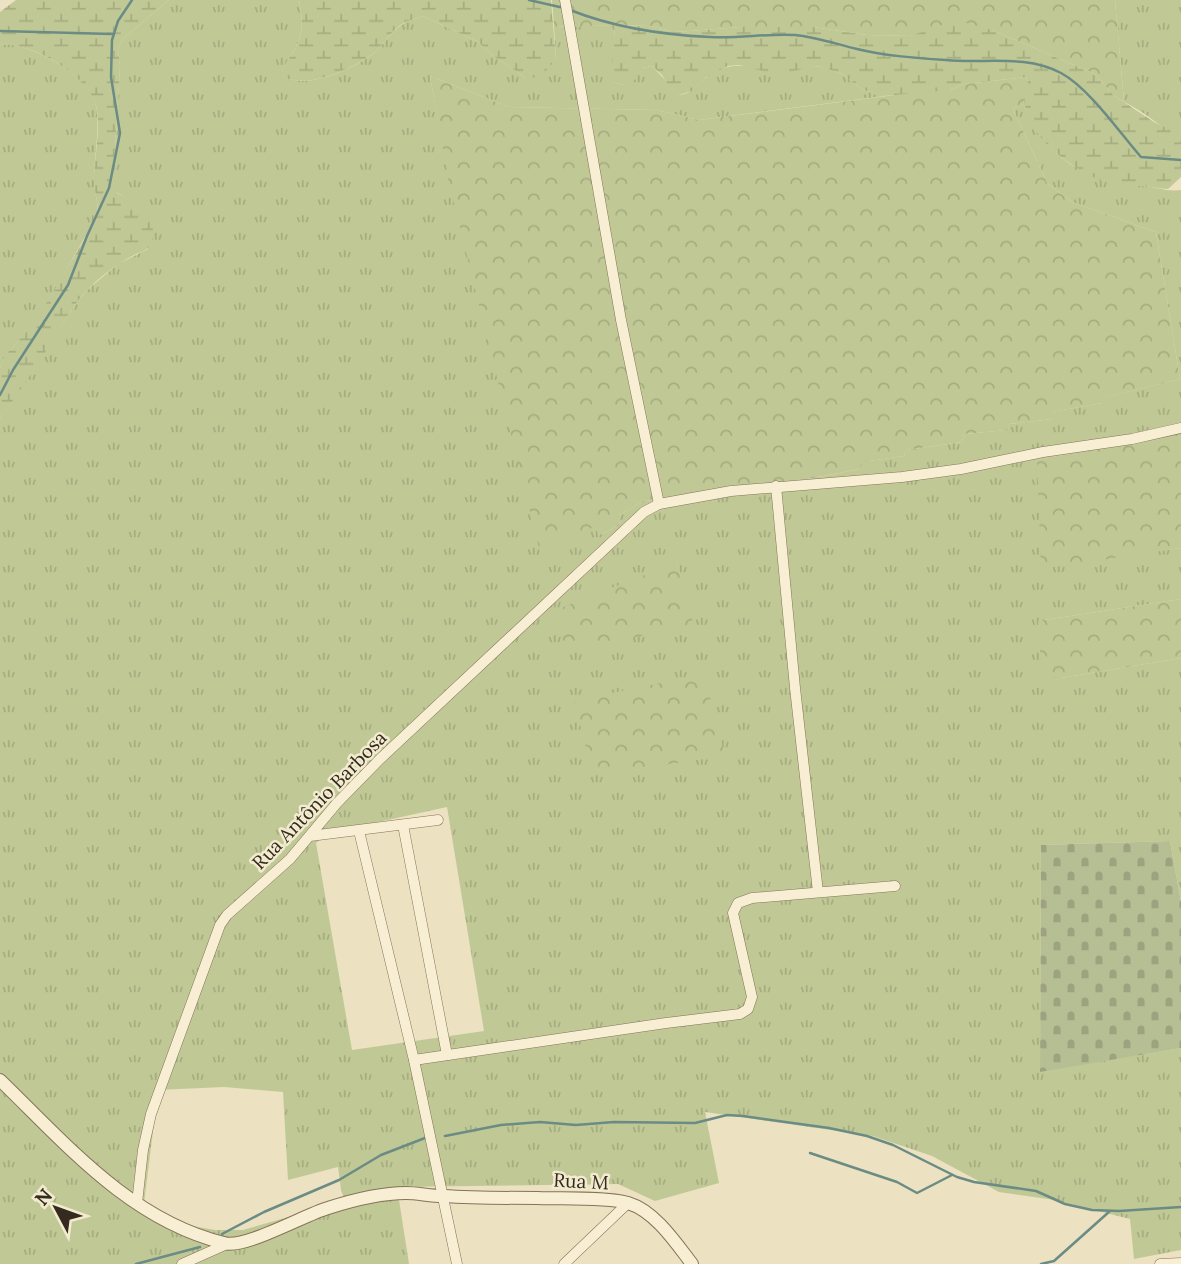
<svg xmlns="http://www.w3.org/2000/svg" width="1181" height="1264" viewBox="0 0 1181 1264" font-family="Lora,serif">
<defs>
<pattern id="grass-tufts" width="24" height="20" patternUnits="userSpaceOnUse" patternTransform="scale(1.75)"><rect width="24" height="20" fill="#c0c995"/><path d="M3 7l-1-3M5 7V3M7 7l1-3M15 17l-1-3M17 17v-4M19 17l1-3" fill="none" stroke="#a6ad80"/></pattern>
<pattern id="forest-crowns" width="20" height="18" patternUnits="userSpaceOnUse" patternTransform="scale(1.75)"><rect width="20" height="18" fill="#c0c995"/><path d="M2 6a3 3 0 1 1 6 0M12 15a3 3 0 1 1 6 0" fill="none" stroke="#a6ad80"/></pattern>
<pattern id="wetland-marsh" width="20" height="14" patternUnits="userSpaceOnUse" patternTransform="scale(1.75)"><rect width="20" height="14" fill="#c0c995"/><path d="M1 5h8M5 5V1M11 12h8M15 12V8" fill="none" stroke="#a6ad80"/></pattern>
<pattern id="cemetery-stones" width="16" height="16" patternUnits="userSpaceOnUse" patternTransform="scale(1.75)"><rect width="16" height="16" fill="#b6be94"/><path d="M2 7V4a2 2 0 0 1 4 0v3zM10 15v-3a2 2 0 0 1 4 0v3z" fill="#9da37f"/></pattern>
</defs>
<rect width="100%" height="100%" fill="#ece1c1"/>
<g fill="url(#grass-tufts)" fill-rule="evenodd">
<path d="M169,0H299C302,16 304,30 297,45C292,56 282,64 283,76C306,91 356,68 375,52C384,43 392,31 403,24C408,20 417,19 423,16L478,42L496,58L526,78L556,59L554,27L615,25L612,82L625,85L643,68L652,66L679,95C691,94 695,87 703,80C718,66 738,62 757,69L813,66L822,67L842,74L863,90L885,96L699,120L657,110L509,107L430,76L450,184L599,535L620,525L618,516L643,501L667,500L738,485L741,492L860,469L861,462L904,456L906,450L962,442L964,434L1007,430L1009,424L1052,419L1051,412L1102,403V398L1180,379L1156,232L1072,202L1047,183L1013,109L1025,103L1024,106C1048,160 1085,181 1143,186C1156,187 1168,192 1181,190V432L1038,460L1142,553L1181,548V599L1038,621L1061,678L1181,658V902L1170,841L1041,845L1040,1071L1181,1048V1250L1134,1259L1130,1219L1055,1200L999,1192L932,1156L873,1136L705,1112L719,1183L655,1201L618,1184L397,1187L409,1264H0V418L73,308L87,290L118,264L148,249L123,196L114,191L109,184V177L114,165L120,66L118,49L123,39ZM676,563H677L693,626L632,581ZM447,807L484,1031L352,1050L316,843L328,833ZM224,1087L283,1092L288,1180L338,1167L341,1190L345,1201L243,1230H215L181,1224L143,1212L158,1090Z"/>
<path d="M1115,0H1181V141C1163,128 1145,112 1124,102Z"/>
<path d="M10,44C38,49 94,77 97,110C99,131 95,154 94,175C93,190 100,204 97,218C76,250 59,285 39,317C26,335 8,347 0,368V45Z"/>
</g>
<g fill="url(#forest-crowns)">
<polygon points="552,0 1115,0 1124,102 1113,95 1095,74 992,30 925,32 910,36 867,35 813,27 742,27 676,32 649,26 623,25 554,27"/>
<polygon points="430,76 509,107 657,110 699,120 934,90 950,90 964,84 1026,77 1029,85 1025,103 1013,109 1047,183 1072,202 1156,232 1180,379 1103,398 1102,403 1052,412 1052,419 1009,424 1008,430 964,434 962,442 906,450 904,456 862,462 860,469 740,492 737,486 667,500 643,501 618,516 620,525 599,535 594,527 540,552 449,183"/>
<polygon points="1181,432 1181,548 1041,569 1037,460"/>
<polygon points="677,562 694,626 565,651 556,610"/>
<polygon points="1181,599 1181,658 1061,678 1054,677 1041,664 1038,621"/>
<polygon points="704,674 725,756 593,775 574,701"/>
</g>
<g fill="url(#wetland-marsh)">
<path d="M16,0H169L123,39L118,49L120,66L114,165C97,206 145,190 152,223C153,229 154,237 151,244C148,251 140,252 134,255C117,264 100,277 87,290C73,306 62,325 51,343C35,369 18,394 0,418V368L4,357L37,319L97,218C100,204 93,191 94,176C95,155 101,124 96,105C88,75 30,41 0,45V12Z"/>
<path d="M299,0H551L556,59L541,77L526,78L496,58L478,42L423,16C417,19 408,20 402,24C392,31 384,43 375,52C355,68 306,91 282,76C282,64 292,56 297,45C304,30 302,16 299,0Z"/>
<path d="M963,22L992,30L1095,74L1113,95L1154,122L1168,129L1181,141V177L1168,189C1159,189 1150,186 1141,186C1133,186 1126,187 1119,186C1084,179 1034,144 1025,108C1022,98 1032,89 1026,77L964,84L950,90L884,96L863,90L842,74L822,67L813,66L779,75L739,65L728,66L706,77L692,91L679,95L670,89L662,75L652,66L643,68L639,77L625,85L611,82L615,25L649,26L676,32L742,27H813L867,35L910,36L945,24Z"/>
</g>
<polygon fill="url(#cemetery-stones)" points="1170,841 1181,902 1181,1048 1040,1072 1041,845"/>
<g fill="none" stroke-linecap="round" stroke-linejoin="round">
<g stroke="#6b8b85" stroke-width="2.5">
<polyline points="529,0 564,8"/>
<path d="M570,10C613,27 664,35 710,37C738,39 767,33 795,35C816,37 836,44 857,49C886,56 916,58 946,60C985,64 1025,54 1061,73C1089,88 1120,133 1141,157L1181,160"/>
<polyline points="0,31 112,34"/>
<polyline points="0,395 13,370 68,285 87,236 109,188 120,133 111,77 112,40 118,21 132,0"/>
<polyline points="445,1136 501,1125 540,1122 576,1125 614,1122 695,1123 727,1115 743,1116 829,1128 867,1136 893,1145 957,1177 974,1182 1036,1191 1065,1204 1092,1210 1119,1211 1181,1207"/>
<polyline points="810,1153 897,1182 917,1193 952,1175"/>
<polyline points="222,1234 264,1212 339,1180 381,1155 425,1138"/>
<polyline points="136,1264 200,1247"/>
<polyline points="1041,1264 1054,1261 1110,1211"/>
</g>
<g stroke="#847359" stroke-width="11">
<g id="minor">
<polyline points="565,0 621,320 659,504"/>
<polyline points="776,486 795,688 818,892"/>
<polyline points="403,825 447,1055"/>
<polyline points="359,831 414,1060 457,1264"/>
<polyline points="310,836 438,820"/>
<polyline points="414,1060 666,1023 740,1014 748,1009 752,997 733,913 738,903 752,898 895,886"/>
<polyline points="137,1203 143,1150 151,1114 220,925 227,915 290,859 337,803 380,759 644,512 659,504 731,491 902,477 961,469 1043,452 1132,439 1181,428"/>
<polyline points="182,1264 227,1244"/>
<polyline points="564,1264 628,1203"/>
<polyline points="1160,1264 1181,1263"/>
</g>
</g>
<g stroke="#847359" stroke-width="14">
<path id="tertiary" d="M0,1080C66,1144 130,1220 224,1243C245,1249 304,1215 328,1208C353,1200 379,1193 406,1193C418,1193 430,1196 443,1196C474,1198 506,1198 538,1198C562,1199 605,1197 628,1203C655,1211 676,1243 692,1264"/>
</g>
<use href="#minor" stroke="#f7eed3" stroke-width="10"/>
<use href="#tertiary" stroke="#f7eed3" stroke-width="12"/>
</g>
<g text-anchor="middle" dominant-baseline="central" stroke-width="5" stroke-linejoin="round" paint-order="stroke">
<g font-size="19" fill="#342a1d" stroke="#f3ebd0">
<text transform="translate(319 800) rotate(-46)">Rua Antônio Barbosa</text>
<text transform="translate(581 1181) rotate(3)">Rua M</text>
</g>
</g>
<g transform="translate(56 1208) rotate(311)" stroke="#f3ebd0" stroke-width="5" paint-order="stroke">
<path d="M0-5L12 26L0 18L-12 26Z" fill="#342a1d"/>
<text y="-10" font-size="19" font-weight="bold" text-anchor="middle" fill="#342a1d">N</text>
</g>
</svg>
